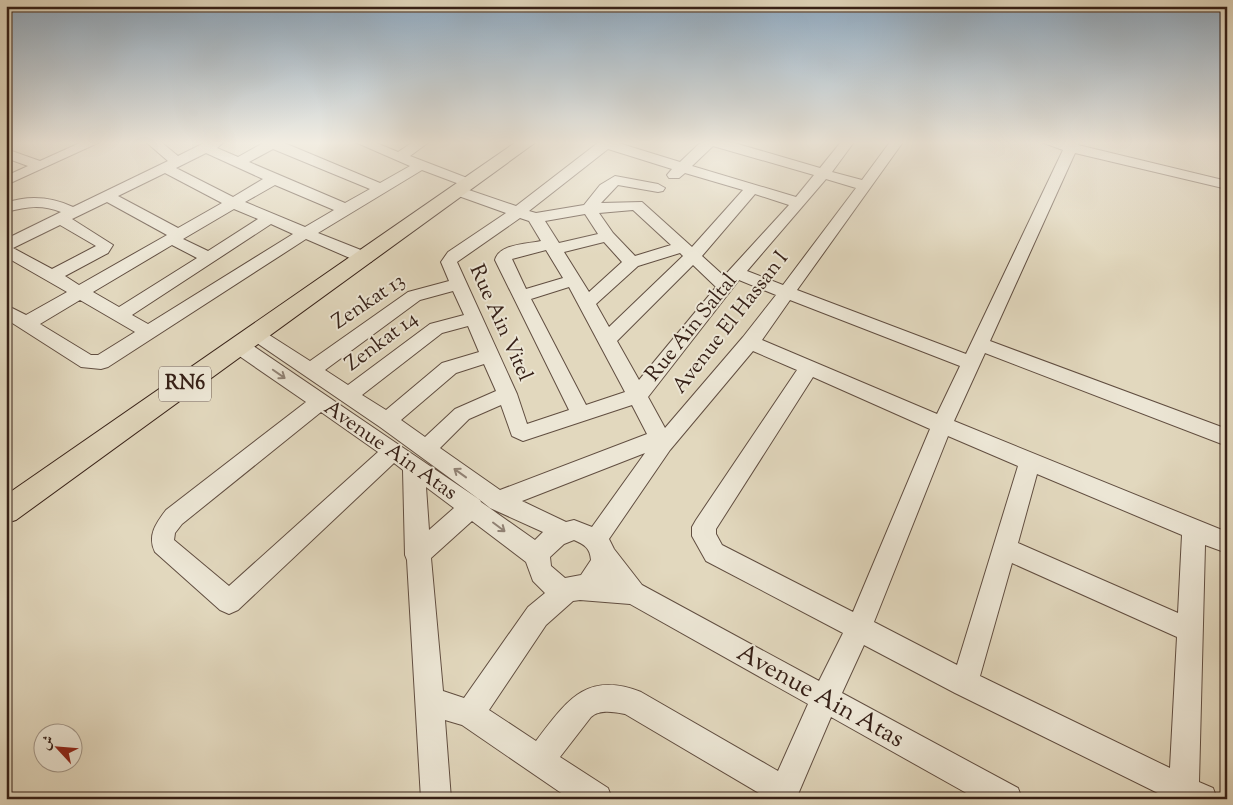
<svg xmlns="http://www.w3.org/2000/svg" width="1233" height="805" viewBox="0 0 1233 805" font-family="'Sorts Mill Goudy',Amiri,serif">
<rect width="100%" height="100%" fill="#e2d8be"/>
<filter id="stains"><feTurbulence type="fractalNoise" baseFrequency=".004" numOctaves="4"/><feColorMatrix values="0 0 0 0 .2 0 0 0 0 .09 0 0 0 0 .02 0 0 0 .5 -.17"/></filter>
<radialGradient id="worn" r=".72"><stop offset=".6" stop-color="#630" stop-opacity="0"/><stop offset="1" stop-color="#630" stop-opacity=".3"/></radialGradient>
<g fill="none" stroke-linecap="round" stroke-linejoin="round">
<g stroke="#614e41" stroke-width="2">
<g id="minor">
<polygon points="82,142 100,142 6,185 6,176 28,166 6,158 6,149 40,161"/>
<path d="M146,142H161L178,156L206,142H224L217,148L238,157L265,142H282L380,183L410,166L355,142H374L398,152L413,142H429L410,156L475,181L477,184L470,188L422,170L318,233L371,254L373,258L371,262H359L306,239L108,367L101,369L81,367L6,319V305L26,315L67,292L6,257V239L61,212C41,204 26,207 6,212V203C29,195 51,197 73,207L168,161ZM273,149L370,189L345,203L249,162ZM206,153L263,179L233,197L176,168ZM165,173L222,203L178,228L118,196ZM275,185L334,210L305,227L245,202ZM107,202L167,235L79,285L65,276L108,253L113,245L72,219ZM234,209L258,219L208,251L183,239ZM271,224L293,234L148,324L132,315ZM60,225L96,246L52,269L13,248ZM172,245L197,258L119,307L93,292ZM80,300L135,332L98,355H91L40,324Z"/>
<path d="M599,142H615L680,162L701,142H731L820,168L841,142H854L832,172L862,180L890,142H903L797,290L966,354L1063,150L1041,142H1079L1078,145L1227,181V189L1075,153L990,341L1227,429V446L985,353L954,421L1227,532V553L1205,545L1199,782L1213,788L1217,799H1170L955,693L864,645L842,693L1018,788L1022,799H977L831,717L796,799H769L625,714C614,712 600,709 591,717L560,757L608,788L612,799H570L462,725L445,720L451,799H421L407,560L405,555L403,470L394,463L238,610L229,614L220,610L155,552C147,536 156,523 166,510L306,402L232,351L230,346L232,341L239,339L246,341L480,500L380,427L251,339L248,335L251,331L257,329L263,331L310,361L408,292L449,281L441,262L448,252L506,213L453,194L451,191L453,188H463L516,206ZM713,146L814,175L796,197L692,166ZM608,149L672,169L667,175L669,178H679L685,173L743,190L692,247L642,202L601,203L618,185L658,192L663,191L665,188L658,184L615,176L600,185L584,205L536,213L529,211ZM826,179L856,188L783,285L747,271ZM755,194L789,205L724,276L702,256ZM633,210L671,245L635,256L613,233L599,213ZM585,214L598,234L559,243L545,221ZM520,218L529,221L541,241C527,244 499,244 495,260L569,410L527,424L517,394L457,262ZM604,242L622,262L589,292L564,252ZM546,250L563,278L526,289L512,259ZM680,253L683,256L609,327L596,304L638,266ZM693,265L716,287L639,380L617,341ZM739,280L776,295L743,337L665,428L648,397ZM569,287L625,392L586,405L531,299ZM453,291L464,315L430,324L348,385L325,370L420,300ZM790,300L960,366L937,414L762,340ZM468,326L479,352L442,363L386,410L362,395L442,333ZM753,351L797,370L696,520L692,527V536L706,561L843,633L819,681L642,585L614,549L609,539L670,450ZM484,364L496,391L455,409L425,437L401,420L456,373ZM813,377L930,429L853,612L722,545L716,534V529ZM501,405L512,436L523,441L632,405L647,434L500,490L440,448L469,419ZM321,412L378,452L229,586L174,540L175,533L182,524ZM948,436L1018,466L957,665L874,622ZM645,453L592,527L574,520L566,522L522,501ZM1037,474L1182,535L1178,613L1018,543ZM426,487L454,508L429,530ZM480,500L490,508L543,532L535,540L481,502ZM472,521L526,562L533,581L545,593L528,607L464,698L443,691L431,558ZM574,540C585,545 590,548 591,560L581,575L565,578L551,566L550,557L564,544ZM1012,563L1177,637L1170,768L980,676ZM580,600L630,604L808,704L778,771L641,692C586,670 566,702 536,741L489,710L546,625L573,601Z"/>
</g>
</g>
<g stroke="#362017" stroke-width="2">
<polygon id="major" points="516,142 536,142 16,520 6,523 6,495"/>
</g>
<use href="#minor" fill="#ece6d5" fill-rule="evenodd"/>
<use href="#major" fill="#e2d8be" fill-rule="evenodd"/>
</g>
<defs><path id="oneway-shaft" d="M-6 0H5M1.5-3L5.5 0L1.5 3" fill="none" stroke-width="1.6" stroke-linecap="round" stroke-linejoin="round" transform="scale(1.25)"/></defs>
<g stroke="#918376">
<use href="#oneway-shaft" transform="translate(279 374) rotate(35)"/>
<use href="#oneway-shaft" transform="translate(460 473) rotate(-144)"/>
<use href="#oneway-shaft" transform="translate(499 527) rotate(37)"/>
</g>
<linearGradient id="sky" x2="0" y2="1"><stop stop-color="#8ea9c0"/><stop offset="0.56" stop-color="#f2ede2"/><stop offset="1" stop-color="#f2ede2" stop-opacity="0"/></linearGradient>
<rect width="1233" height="255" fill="url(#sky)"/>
<g text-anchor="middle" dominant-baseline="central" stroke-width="4" stroke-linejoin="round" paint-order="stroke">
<rect fill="#ece6d5" stroke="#6d5b50" stroke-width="1" x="159" y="366.5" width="52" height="35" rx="4"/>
<g font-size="20" font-weight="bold" fill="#362017">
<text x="185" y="384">RN6</text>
</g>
<g font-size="21" fill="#362017" stroke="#ece6d5">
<text transform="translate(369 302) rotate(-34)">Zenkat 13</text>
<text transform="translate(500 323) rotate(66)">Rue Ain Vitel</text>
<text transform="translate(731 323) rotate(-52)">Avenue El Hassan I</text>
<text transform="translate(692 328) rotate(-51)">Rue Ain Saltal</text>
<text transform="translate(382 342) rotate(-37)">Zenkat 14</text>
<text transform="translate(390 451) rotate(35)">Avenue Ain Atas</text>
</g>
<g font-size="25" fill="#362017" stroke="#ece6d5">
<text transform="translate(820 697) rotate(29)">Avenue Ain Atas</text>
</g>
</g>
<rect width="1233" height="805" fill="none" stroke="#e2d8be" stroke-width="25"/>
<rect x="8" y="8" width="1218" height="790" fill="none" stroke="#362017" stroke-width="2.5"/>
<rect x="12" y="12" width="1208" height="780" fill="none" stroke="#362017"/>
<g transform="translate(58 748) rotate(296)"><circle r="24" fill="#ece6d5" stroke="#a39789"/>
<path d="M0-4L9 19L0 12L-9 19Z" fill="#8f2418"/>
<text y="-8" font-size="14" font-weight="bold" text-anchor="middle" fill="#362017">ش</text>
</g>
<rect width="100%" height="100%" filter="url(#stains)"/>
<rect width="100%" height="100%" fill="url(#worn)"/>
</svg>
